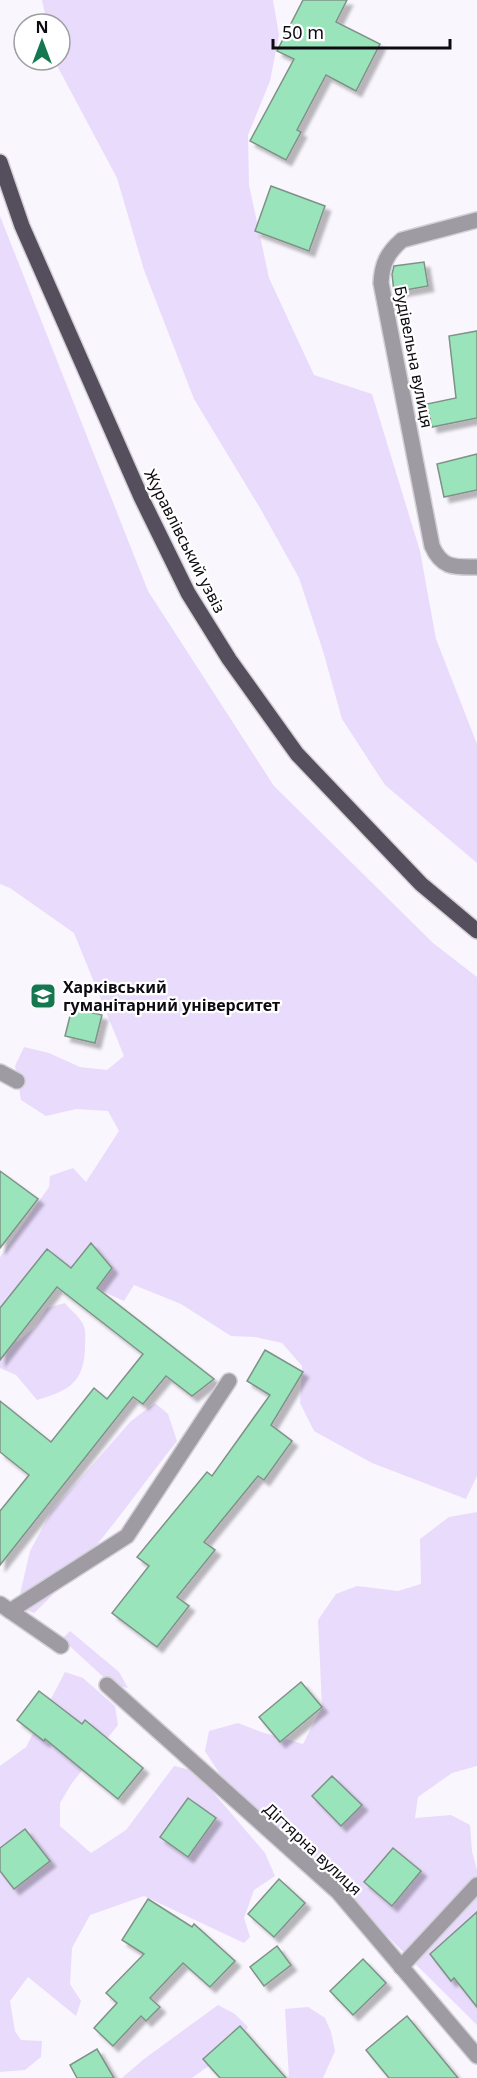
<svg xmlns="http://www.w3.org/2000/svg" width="477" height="2078" viewBox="0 0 477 2078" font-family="'Noto Sans',sans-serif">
<defs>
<filter id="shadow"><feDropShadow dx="5.5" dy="5.5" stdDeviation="1.5" flood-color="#0004"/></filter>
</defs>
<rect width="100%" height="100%" fill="#faf6fe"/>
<g fill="#e9dbfc">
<polygon points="42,0 273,0 279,35 270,81 248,135 249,185 269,278 314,375 372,394 420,551 436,639 477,744 477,863 385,785 342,719 323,651 299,578 260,508 194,399 144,270 117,178 54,60 60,60 60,24 47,24"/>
<path d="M0,216L148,591L274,786L433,943L477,977V1476L466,1499L372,1463L314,1431L300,1403L302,1366L282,1343L255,1337L231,1336L181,1304L134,1285L124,1301L71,1277L40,1284L16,1343L35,1327L47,1308L65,1303C70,1310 77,1314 81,1321C87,1328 85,1339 85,1348C84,1383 68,1391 37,1400L16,1375L0,1368V1257L49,1187L50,1176L73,1168L86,1182L119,1131L108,1111L76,1109L46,1116L21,1100L15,1066L24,1047L49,1053L80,1067L107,1070L124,1056L74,933L10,888L0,884Z"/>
<path d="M155,1403L168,1414L177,1441C131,1499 89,1562 34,1613L22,1609L20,1594L30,1551L51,1512L131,1421Z"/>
<polygon points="477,1512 477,1766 452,1773 418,1797 415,1818 451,1815 470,1825 472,1851 477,1870 477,2025 366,1915 332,1872 223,1779 205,1751 209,1731 238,1723 261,1732 303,1744 322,1707 318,1620 336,1594 357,1586 398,1591 421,1584 420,1539 449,1517"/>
<polygon points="70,1631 119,1672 128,1688 111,1684 62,1639"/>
<polygon points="65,1672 83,1678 115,1706 118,1725 72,1783 60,1803 60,1826 91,1853 126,1830 174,1766 195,1771 265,1853 275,1876 254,1890 244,1918 250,1937 244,1943 144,1896 90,1915 72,1948 70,1984 81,2001 76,2016 28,1977 10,2001 15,2031 21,2040 42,2041 41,2057 25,2070 0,2072 0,1766 26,1747"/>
<polygon points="218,2005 235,2014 248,2027 236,2046 192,2078 122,2078 144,2059"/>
<polygon points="308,2007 325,2018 331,2032 335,2051 323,2078 289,2078 285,2009"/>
</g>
<g fill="#99e4bb" stroke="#7f9287" stroke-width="1.5" filter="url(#shadow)">
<polygon points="303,0 347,0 336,22 380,44 356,91 326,75 297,130 301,132 286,160 250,141 294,59 277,51"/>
<polygon points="271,186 325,206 309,251 255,231"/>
<polygon points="424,262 428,286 394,292 392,274 394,266"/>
<polygon points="477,331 477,418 432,427 427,404 456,398 449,336"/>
<polygon points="477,454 477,490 444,497 437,464"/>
<polygon points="72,1008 102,1015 95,1043 65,1036"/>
<polygon points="0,1171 38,1199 0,1248"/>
<polygon points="91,1243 112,1268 97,1288 214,1379 192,1396 166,1376 143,1404 133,1397 0,1565 0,1511 29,1475 0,1452 0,1401 51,1442 94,1388 107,1399 143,1354 57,1287 0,1360 0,1308 47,1249 71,1268"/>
<polygon points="265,1350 303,1372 271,1425 292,1441 264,1480 258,1476 204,1542 215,1550 177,1597 189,1606 157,1647 112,1613 149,1566 137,1557 207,1472 212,1476 270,1395 247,1381"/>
<polygon points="301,1682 322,1707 280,1742 259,1717"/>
<polygon points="39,1691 82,1724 85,1720 143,1768 118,1799 45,1739 44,1741 17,1720"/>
<polygon points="332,1776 362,1805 341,1826 312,1796"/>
<polygon points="188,1798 216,1818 188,1857 160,1837"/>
<polygon points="25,1829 50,1861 14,1889 0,1871 0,1848"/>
<polygon points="393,1848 421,1871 392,1906 364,1882"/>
<polygon points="279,1879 305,1903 274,1937 248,1914"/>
<polygon points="148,1899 192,1927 194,1924 235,1961 210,1987 183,1963 150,1998 160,2007 146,2021 141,2016 113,2046 94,2028 117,2003 106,1993 144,1954 122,1940"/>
<polygon points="477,1912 477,2007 454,1978 451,1981 430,1954"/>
<polygon points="277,1946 291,1965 264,1986 250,1967"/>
<polygon points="363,1959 386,1983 353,2015 330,1991"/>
<polygon points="407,2016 458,2078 389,2078 366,2050"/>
<polygon points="240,2026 286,2078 220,2078 203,2059"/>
<polygon points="97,2049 114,2078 77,2078 70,2065"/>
</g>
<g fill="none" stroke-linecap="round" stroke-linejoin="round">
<g stroke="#d4d0d8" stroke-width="18">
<g id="minor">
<path d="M477,220L402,240C387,253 382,264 381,283L432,546C442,569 455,567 477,567"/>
<polyline points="0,1072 17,1081"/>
<polyline points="0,1604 61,1646"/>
<polyline points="10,1611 127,1536 229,1381"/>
<polyline points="107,1685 338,1892 477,2056"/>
<polyline points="401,1967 477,1885"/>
</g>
</g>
<g stroke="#d4d0d8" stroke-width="18">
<polyline id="major" points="0,162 22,226 141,497 188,593 229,659 297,754 421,884 477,931"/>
</g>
<use href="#minor" stroke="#9e9ba3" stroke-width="15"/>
<use href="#major" stroke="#554f5d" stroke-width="15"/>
</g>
<defs>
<g id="university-square" transform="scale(1.35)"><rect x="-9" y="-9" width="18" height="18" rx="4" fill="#15774f" stroke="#fff"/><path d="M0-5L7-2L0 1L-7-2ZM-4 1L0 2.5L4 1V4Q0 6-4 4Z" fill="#fff"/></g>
</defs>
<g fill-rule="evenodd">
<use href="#university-square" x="43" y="996"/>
</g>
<g text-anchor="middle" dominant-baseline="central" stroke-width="4.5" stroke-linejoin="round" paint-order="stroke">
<g font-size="16" fill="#0d0b11" stroke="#fff">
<text transform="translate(414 357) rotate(79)">Будівельна вулиця</text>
<text transform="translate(185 541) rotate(63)">Журавлівський узвіз</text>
<text transform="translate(313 1849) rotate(43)">Дігтярна вулиця</text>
</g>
<g font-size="16" font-weight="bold" fill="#0d0b11" stroke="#fff" text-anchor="start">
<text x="63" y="987">Харківський<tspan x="63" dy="18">гуманітарний університет</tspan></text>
</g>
</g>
<g transform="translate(42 42)"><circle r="28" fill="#ffffff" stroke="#9e9da0" stroke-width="1.5"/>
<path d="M0-4.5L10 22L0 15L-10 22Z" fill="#15774f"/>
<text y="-9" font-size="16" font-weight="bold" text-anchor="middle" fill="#0d0b11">N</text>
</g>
<path d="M273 39v9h177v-9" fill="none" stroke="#0d0b11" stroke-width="3"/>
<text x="282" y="39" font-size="18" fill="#0d0b11" stroke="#ffffff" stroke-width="4.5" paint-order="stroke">50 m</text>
</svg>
